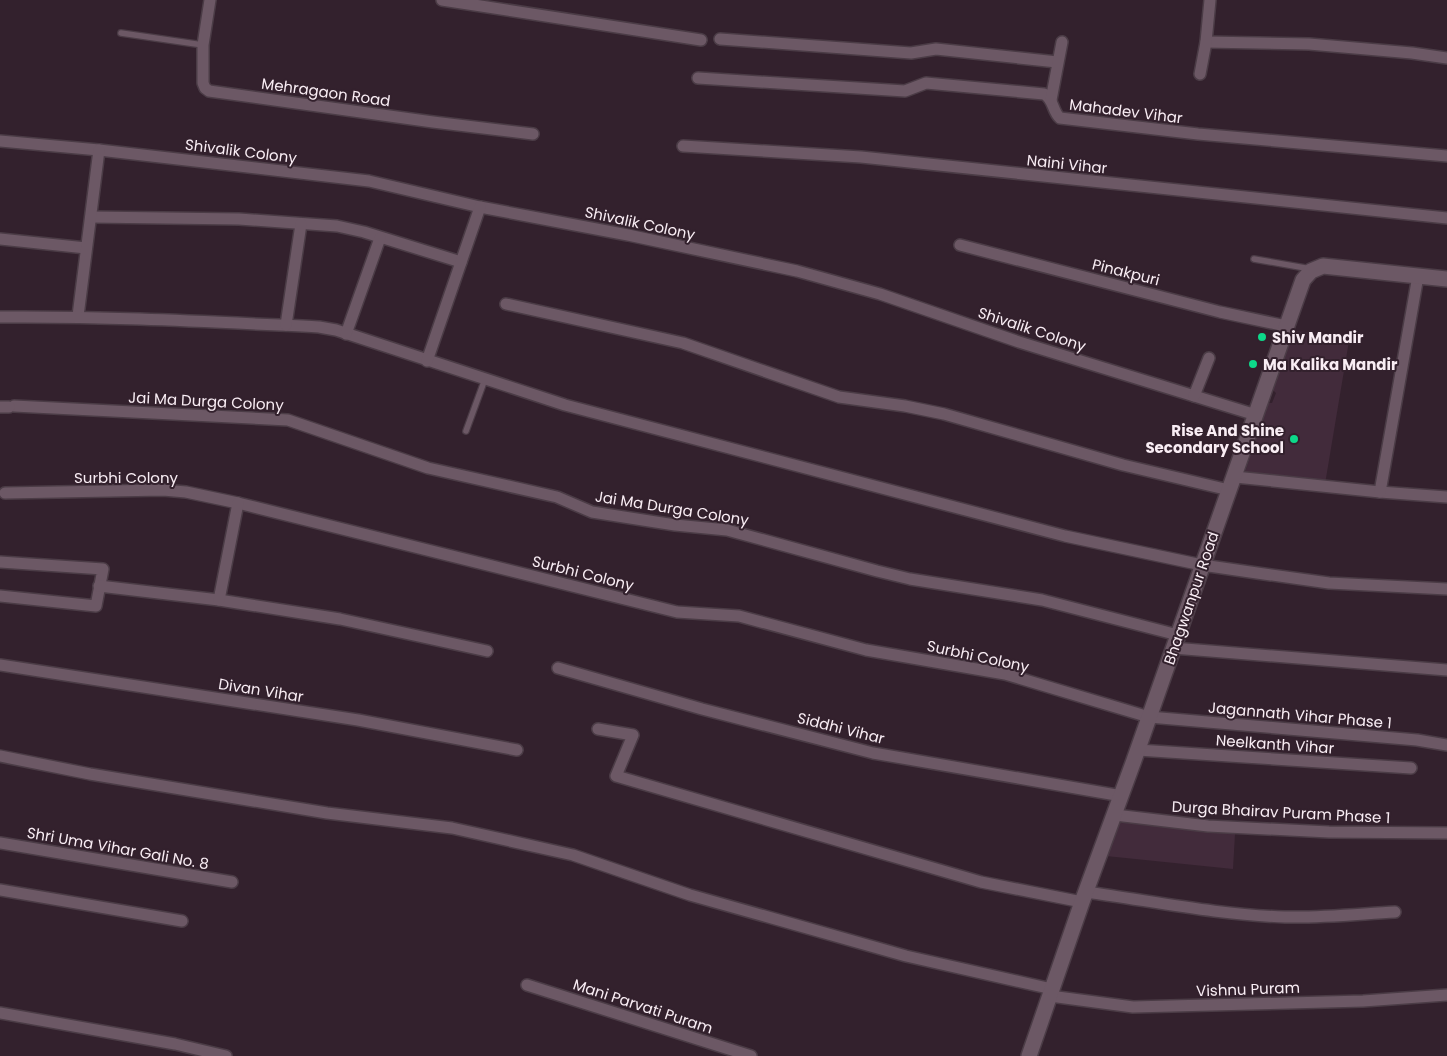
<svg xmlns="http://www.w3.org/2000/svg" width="1447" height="1056" viewBox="0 0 1447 1056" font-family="Poppins,sans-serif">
<rect width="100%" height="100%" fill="#33212d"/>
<g fill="#422b3b">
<polygon points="1291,331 1350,335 1325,484 1244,475 1268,403 1272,403 1276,393 1273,390"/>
<polygon points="1117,822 1235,834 1233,869 1106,856"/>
</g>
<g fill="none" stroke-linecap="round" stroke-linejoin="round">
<g stroke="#4b3c46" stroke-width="8">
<g id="service">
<polyline points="121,33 203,45"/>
<polyline points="1254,259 1311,269"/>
<polyline points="466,431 485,379"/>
</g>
</g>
<g stroke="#4b3c46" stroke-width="14">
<g id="minor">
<polyline points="210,0 203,45 203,83 205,88 209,91 433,122 533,134"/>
<polyline points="442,0 701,40"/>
<polyline points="720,39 911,53 936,49 1057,62"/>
<polyline points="1206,42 1309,44 1412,53 1447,58"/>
<polyline points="1200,74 1206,42 1210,0"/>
<path d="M698,78L905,91L926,83L1044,94C1054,99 1052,111 1060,118L1198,134L1447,156"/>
<polyline points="1051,100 1062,42"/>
<polyline points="0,141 99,150 369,181 480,207 628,235 797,271 880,294 1019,342 1256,415"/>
<polyline points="683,146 861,157 1447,218"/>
<polyline points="91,217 239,219 337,226 364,232 461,262"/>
<polyline points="0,239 86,248"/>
<polyline points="960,245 1220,312 1286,326"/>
<polyline points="506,304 683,343 839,397 905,406 944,414 1123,465 1229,490"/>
<polyline points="78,316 99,150"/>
<path d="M0,317C107,316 213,322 319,327L336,330L565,405L1065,536L1202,565L1257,573L1329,583L1447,589"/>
<polyline points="286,325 301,224"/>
<polyline points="346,334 380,238"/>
<polyline points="427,361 480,207"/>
<polyline points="1194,396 1209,358"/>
<polyline points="14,406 288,420 428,468 557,497 592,512 675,525 727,530 877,571 910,579 1042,600 1178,635"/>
<polyline points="0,407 9,407"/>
<polyline points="1235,477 1380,492 1447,497"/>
<polyline points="1380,492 1418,276"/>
<polyline points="5,493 163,490 186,492 238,503 677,612 739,616 866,650 1005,674 1149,717 1417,740 1447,745"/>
<polyline points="0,562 103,569 96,606 0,596"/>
<polyline points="99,586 219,600 340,619 487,651"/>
<polyline points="219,600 238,503"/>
<polyline points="1173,648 1447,670"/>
<polyline points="0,665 358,720 517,750"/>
<polyline points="558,668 702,709 873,753 1122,796"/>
<polyline points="598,729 633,735 616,776 981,882 1082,902"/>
<polyline points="1138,750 1411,768"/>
<polyline points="0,756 90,774 327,813 452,828 573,855 690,895 906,956 1052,989"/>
<polyline points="1115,815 1208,826 1329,832 1447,833"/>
<polyline points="0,843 232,882"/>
<polyline points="0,890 182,921"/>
<path d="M1086,892C1152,901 1219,915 1285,917C1322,918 1359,914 1395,912"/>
<polyline points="527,985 751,1056"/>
<polyline points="1050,996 1133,1007 1363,1001 1447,995"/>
<polyline points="0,1013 175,1044 226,1056"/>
</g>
</g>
<g stroke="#4b3c46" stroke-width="18">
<polyline id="tertiary" points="1029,1056 1082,902 1133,763 1303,280 1311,271 1323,266 1447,279"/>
</g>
<use href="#service" stroke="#6c5865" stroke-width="5.5"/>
<use href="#minor" stroke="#6c5865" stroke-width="11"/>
<use href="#tertiary" stroke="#6c5865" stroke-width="15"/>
</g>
<g fill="#0dd98a" stroke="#33212d" stroke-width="2">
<circle cx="1262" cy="337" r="5"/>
<circle cx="1253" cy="364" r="5"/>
<circle cx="1294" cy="439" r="5"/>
</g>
<g text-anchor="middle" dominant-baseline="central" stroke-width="4" stroke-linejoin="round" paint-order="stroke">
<g font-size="15" fill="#f9edf4" stroke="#33212d">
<text transform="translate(326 92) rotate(8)">Mehragaon Road</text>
<text transform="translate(1126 111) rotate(7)">Mahadev Vihar</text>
<text transform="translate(241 151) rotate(7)">Shivalik Colony</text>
<text transform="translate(1067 164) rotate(6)">Naini Vihar</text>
<text transform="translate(640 223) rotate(12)">Shivalik Colony</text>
<text transform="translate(1126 272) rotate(14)">Pinakpuri</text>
<text transform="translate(1032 329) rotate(18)">Shivalik Colony</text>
<text transform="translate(206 401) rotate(3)">Jai Ma Durga Colony</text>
<text x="126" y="477">Surbhi Colony</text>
<text transform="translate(672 508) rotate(9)">Jai Ma Durga Colony</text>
<text transform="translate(583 573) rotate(14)">Surbhi Colony</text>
<text transform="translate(1191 598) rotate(-71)">Bhagwanpur Road</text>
<text transform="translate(978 656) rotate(12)">Surbhi Colony</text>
<text transform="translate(261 690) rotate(9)">Divan Vihar</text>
<text transform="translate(1300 715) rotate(5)">Jagannath Vihar Phase 1</text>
<text transform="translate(841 728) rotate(14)">Siddhi Vihar</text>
<text transform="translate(1275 744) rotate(4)">Neelkanth Vihar</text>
<text transform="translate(1281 812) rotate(3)">Durga Bhairav Puram Phase 1</text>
<text transform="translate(118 848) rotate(10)">Shri Uma Vihar Gali No. 8</text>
<text transform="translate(1248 989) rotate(-2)">Vishnu Puram</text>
<text transform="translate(643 1006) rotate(18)">Mani Parvati Puram</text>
</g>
<g font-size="15" font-weight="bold" fill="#f9edf4" stroke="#33212d" text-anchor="start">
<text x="1272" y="337">Shiv Mandir</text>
<text x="1263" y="364">Ma Kalika Mandir</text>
<text x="1284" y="430" text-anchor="end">Rise And Shine<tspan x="1284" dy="17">Secondary School</tspan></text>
</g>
</g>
</svg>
